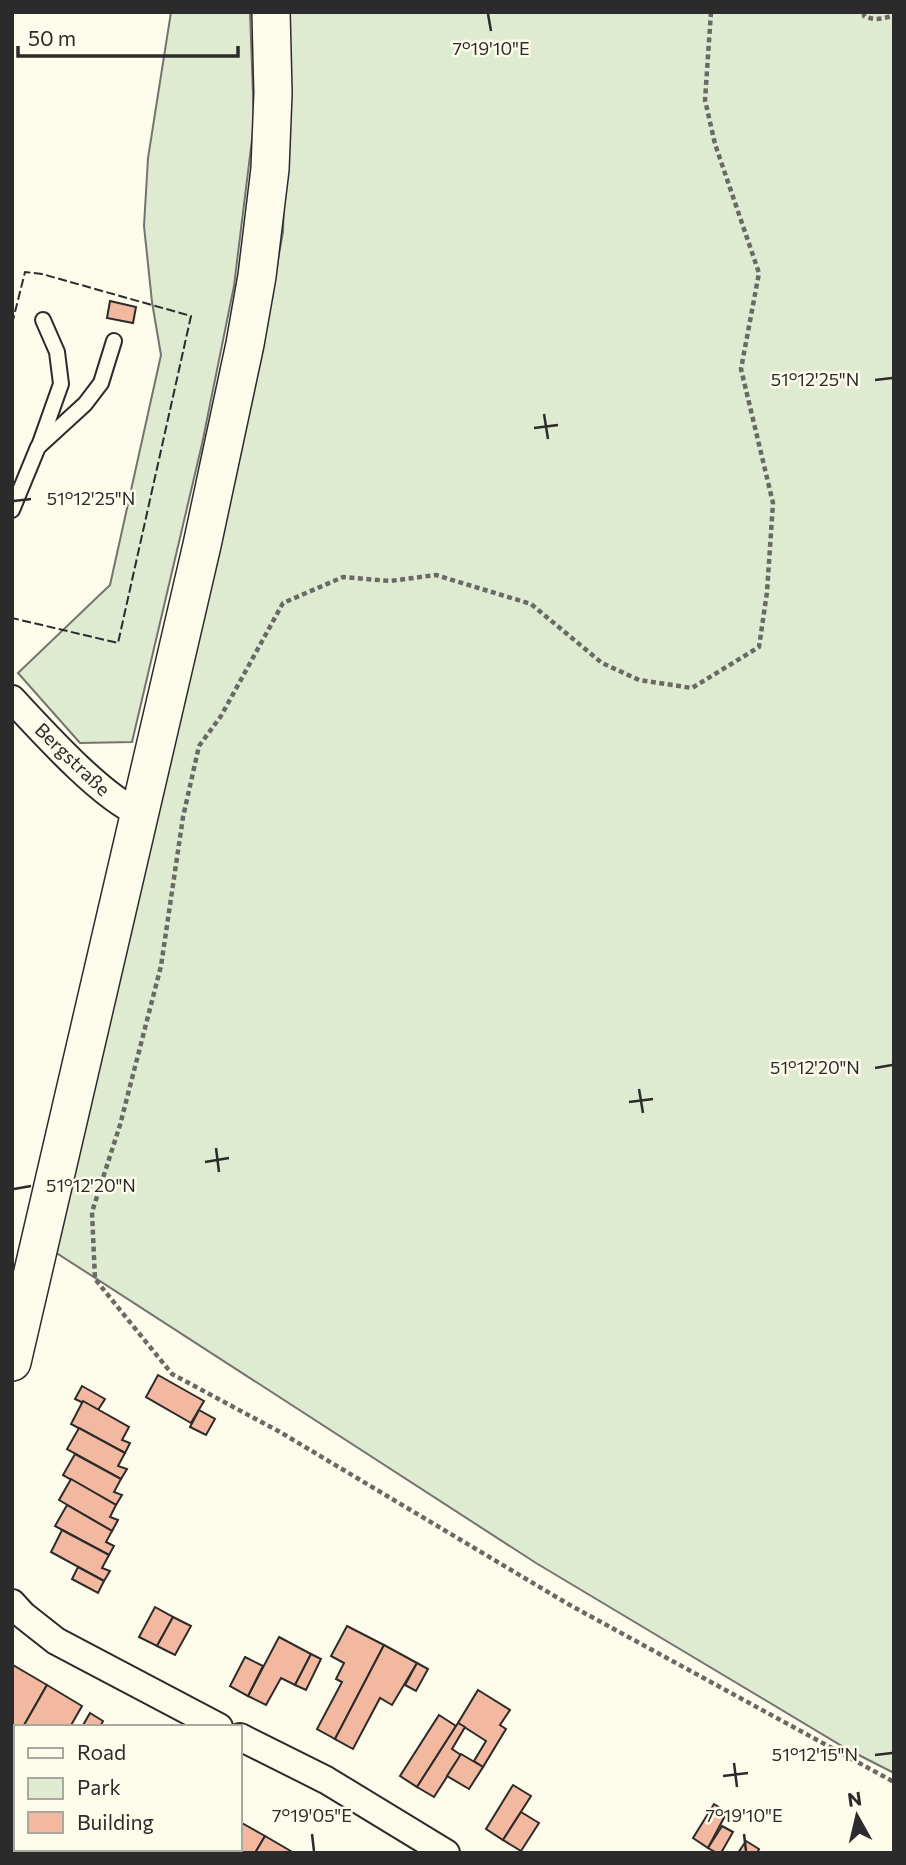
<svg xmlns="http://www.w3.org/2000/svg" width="906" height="1865" viewBox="0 0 906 1865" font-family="Commissioner,sans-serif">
<rect width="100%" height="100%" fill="#fdfbea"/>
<g fill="#deebd1" stroke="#74746e" stroke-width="2">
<polygon points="171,12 250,12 254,123 234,286 202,444 132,742 80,743 18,673 110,585 161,355 152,302 144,226 148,158"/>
<polygon points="290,12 894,12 894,1773 847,1749 536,1563 55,1252 263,342 283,232"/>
</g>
<g fill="#f2b8a0" stroke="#2b2b2b" stroke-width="2">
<polygon points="110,301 136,307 133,323 107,318"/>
<polygon points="158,1375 204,1401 191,1423 146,1397"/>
<polygon points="82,1386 105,1399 98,1410 75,1399"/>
<polygon points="83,1401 129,1427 122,1440 130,1443 125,1453 71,1424"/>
<polygon points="199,1410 215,1419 206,1435 190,1427"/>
<polygon points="79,1428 125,1453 118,1466 127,1469 121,1479 67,1449"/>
<polygon points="75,1454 121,1479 114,1492 122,1495 116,1505 63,1475"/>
<polygon points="71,1479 116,1505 110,1517 118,1520 112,1531 59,1500"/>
<polygon points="67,1505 112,1531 106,1542 114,1546 109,1555 55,1526"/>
<polygon points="62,1530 109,1555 102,1568 110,1571 104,1581 51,1552"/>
<polygon points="78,1567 104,1581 98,1593 72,1579"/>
<polygon points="155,1607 173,1617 157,1646 139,1637"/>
<polygon points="173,1617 191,1626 175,1655 157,1646"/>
<polygon points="347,1626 384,1645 335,1739 317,1729 342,1682 336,1679 344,1663 331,1656"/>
<polygon points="279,1637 311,1654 295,1685 281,1678 266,1705 248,1696"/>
<polygon points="384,1645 417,1663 392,1705 380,1698 353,1749 335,1739"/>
<polygon points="311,1654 321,1659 306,1690 295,1685"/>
<polygon points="245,1657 263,1666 248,1696 230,1686"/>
<polygon points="417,1663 428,1669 416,1691 405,1685"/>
<polygon points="13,1665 47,1685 23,1727 16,1728 12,1726"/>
<polygon points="47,1685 82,1706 70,1727 23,1727"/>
<polygon points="478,1690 510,1710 500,1725 506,1729 483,1767 474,1761 486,1741 458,1723"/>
<polygon points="90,1713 103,1721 100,1727 82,1727"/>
<polygon points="439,1715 456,1726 417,1787 400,1776"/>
<polygon points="458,1723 465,1727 452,1749 461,1755 434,1797 417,1787"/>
<polygon points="461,1754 483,1767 469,1789 447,1776"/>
<polygon points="513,1785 531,1796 503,1840 486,1829"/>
<polygon points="714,1804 727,1812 708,1848 693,1838"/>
<polygon points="521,1812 539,1823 521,1851 503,1840"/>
<polygon points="240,1822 265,1836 255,1853 210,1853 212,1849 240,1849"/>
<polygon points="722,1826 733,1832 721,1853 717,1853 708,1848"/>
<polygon points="265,1836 294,1853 255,1853"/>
<polygon points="746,1841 759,1849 757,1853 738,1853"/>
</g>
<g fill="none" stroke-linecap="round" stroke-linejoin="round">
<g stroke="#2b2b2b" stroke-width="18">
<g id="lane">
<polyline points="39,446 61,384 57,352 43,320"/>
<polyline points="12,510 38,447 85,404 101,383 114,341"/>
</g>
</g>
<g stroke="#2b2b2b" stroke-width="30">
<g id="street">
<path d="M12,699C42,731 100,796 139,813"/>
<polyline points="12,1603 23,1615 56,1641 219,1727"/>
<polyline points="240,1737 326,1780 446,1853"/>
</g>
</g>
<g stroke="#2b2b2b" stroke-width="40">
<polyline id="secondary" points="12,1362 202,545 245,344 257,276 270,169 273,93 271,12"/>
</g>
<g stroke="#6a6964" stroke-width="4.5" stroke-dasharray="5 3.5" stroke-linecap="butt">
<polyline points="711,12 705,100 715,144 759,273 741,369 773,503 767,592 759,647 692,688 639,680 602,663 531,604 436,575 390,581 343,577 283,603 221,716 199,746 183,817 161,966 120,1125 92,1212 95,1279 172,1374 280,1432 568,1604 894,1782"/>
<path d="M864,12V16C875,21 883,19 894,15"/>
</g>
<use href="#lane" stroke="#fdfbea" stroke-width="14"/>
<use href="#street" stroke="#fdfbea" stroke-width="26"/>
<use href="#secondary" stroke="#fdfbea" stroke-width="37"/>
<polyline stroke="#2b2b2b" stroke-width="2" stroke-dasharray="9 3.5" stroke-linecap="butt" points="12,324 25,272 42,274 191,316 118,643 12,618"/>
</g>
<path fill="none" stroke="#2b2b2b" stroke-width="2.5" d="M488,14L491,31M875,380L892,378M544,414L548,439M534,428L558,425M14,501L31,499M875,1068L892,1065M639,1089L643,1113M629,1102L653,1099M216,1148L219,1172M205,1162L229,1158M14,1189L31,1186M875,1755L892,1753M734,1763L737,1787M723,1776L748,1773M312,1834L314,1851M744,1834L746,1851"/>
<g text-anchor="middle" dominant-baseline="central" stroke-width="5" stroke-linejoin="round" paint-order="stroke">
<g font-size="19" fill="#2b2b2b" stroke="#fdfbea">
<text transform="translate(73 759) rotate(44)">Bergstraße</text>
</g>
</g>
<g font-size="18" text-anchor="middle" fill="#2b2b2b" stroke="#fdfbea" stroke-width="5" stroke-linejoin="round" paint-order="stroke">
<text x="491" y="55">7°19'10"E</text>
<text x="815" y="386">51°12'25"N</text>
<text x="91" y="505">51°12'25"N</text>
<text x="815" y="1074">51°12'20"N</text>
<text x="91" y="1192">51°12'20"N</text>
<text x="815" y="1761">51°12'15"N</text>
<text x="312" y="1822">7°19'05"E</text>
<text x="744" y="1822">7°19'10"E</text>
</g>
<rect width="906" height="1865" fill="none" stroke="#2b2b2b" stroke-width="28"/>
<rect x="14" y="1725" width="228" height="126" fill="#fdfbea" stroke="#a9a89e" stroke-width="2"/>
<rect x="28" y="1748" width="35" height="10" fill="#fdfbea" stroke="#a9a89e" stroke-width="2"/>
<text x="77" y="1760" font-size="21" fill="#2b2b2b">Road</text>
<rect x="28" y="1778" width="35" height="21" fill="#deebd1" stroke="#a9a89e" stroke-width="2"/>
<text x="77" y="1795" font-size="21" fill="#2b2b2b">Park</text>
<rect x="28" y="1812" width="35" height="21" fill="#f2b8a0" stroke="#a9a89e" stroke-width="2"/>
<text x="77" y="1830" font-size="21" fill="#2b2b2b">Building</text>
<g transform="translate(857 1816) rotate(352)" stroke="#fdfbea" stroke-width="5" paint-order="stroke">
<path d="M0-5L12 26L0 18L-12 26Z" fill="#2b2b2b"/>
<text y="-10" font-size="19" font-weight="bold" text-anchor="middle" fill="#2b2b2b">N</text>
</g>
<path d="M18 46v10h220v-10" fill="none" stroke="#2b2b2b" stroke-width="3.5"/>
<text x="28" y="46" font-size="21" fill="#2b2b2b" stroke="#fdfbea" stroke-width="5" paint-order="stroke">50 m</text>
</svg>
